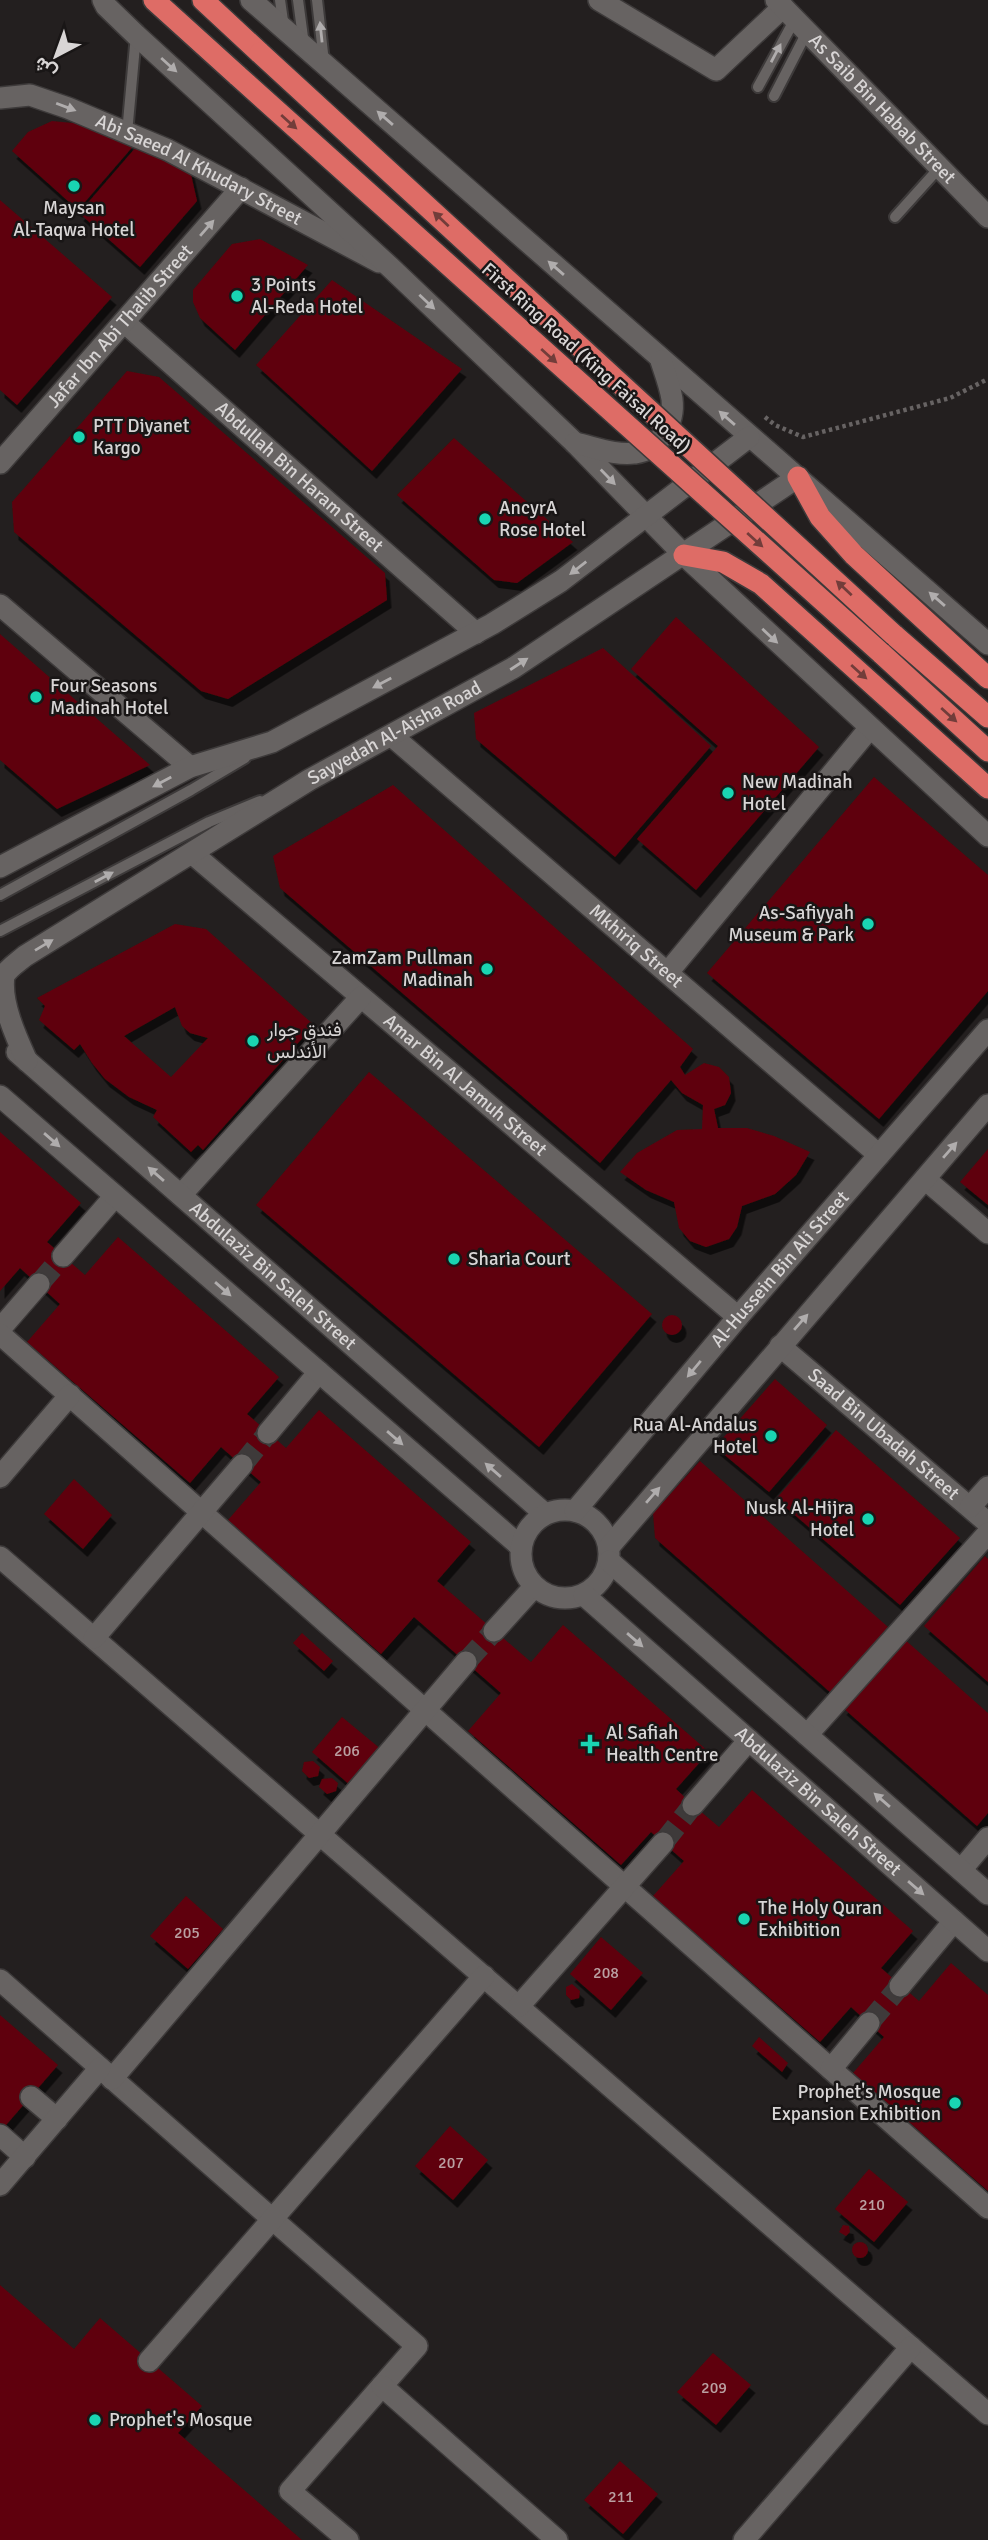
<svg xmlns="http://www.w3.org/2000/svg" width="988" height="2540" viewBox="0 0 988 2540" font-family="Signika,Vazirmatn,sans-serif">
<defs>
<filter id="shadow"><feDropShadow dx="4.5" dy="8" stdDeviation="0" flood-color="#0009"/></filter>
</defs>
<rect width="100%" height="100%" fill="#231f1f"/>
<g fill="#5e020b" fill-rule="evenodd" filter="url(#shadow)">
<polygon points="52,121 83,124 135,144 78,210 12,151 28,132"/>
<polygon points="137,146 190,170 197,201 140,267 79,213"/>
<polygon points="0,200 112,297 17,405 0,390"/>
<polygon points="260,239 308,265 235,350 200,318 193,302 193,290 232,244"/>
<polygon points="332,280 462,369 372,471 256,365"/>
<polygon points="127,371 159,377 385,573 387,600 228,699 201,691 14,532 12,502"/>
<polygon points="454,438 573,542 517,583 494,580 397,495"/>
<polygon points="676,617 819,747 696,890 637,839 718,746 631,669"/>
<polygon points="0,634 150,765 57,809 0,760"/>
<polygon points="603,648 711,746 615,857 476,739 474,713"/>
<polygon points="874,777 988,875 988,991 879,1119 707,973"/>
<polygon points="393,785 693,1049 680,1067 685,1075 704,1063 719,1067 729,1077 731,1093 725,1105 714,1109 718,1128 747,1128 774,1136 810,1152 796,1175 775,1194 742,1206 737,1227 729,1239 706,1247 690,1241 679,1228 674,1202 646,1190 620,1172 637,1153 677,1130 702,1129 703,1105 682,1093 671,1080 600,1163 280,888 273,856"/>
<path d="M175,924L206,929L314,1025L203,1150L198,1145L191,1152L153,1117L157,1110L129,1097L105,1079L92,1063L80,1044L74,1050L39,1020L45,1006L37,998ZM175,1007L182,1026L190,1033L208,1038L171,1077L124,1036Z"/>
<polygon points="369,1072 652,1314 539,1447 256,1205"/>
<polygon points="0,1132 81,1203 47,1242 85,1275 118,1237 279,1377 247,1414 286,1448 319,1410 471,1542 437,1581 531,1662 563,1625 709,1752 676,1789 693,1805 719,1827 752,1790 913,1931 881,1968 919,2001 951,1963 988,1995 988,2191 853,2073 884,2037 851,2007 820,2042 653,1896 684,1861 651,1832 621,1865 468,1731 501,1693 414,1617 381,1654 228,1520 261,1482 221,1447 190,1483 27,1342 60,1304 20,1268 0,1291"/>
<polygon points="988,1149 988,1205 960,1182"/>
<circle cx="672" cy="1325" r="10"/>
<polygon points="775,1379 827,1425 769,1492 715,1447"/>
<polygon points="836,1430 960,1538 900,1605 776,1499"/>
<polygon points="700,1461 888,1627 831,1693 655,1538 653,1513"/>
<polygon points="74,1479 112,1515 83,1549 44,1514"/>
<polygon points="985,1556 988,1559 988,1682 924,1626"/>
<polygon points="302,1633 333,1661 324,1671 293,1643"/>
<polygon points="903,1638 988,1713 988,1813 977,1826 842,1707"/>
<polygon points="342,1717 382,1750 351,1786 312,1752"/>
<polygon points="313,1761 320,1767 318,1776 309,1778 302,1771 304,1762"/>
<polygon points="332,1778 338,1783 336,1791 327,1794 319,1787 322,1779"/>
<polygon points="186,1896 223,1929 188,1969 150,1936"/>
<polygon points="601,1937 643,1973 611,2010 570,1974"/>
<polygon points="572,1984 580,1991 579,1998 571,2000 566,1995 566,1987"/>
<polygon points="0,2015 58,2065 0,2132"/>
<polygon points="759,2037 788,2063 782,2072 752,2046"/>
<polygon points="450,2126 488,2160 453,2200 415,2166"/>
<polygon points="869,2169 908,2202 874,2242 835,2209"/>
<polygon points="843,2225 849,2226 850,2232 846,2236 839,2232"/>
<circle cx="860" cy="2250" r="8"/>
<polygon points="0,2285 74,2349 100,2318 202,2406 178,2433 302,2540 0,2540"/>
<polygon points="713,2353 751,2385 716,2425 677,2392"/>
<polygon points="620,2461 658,2494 623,2534 584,2500"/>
</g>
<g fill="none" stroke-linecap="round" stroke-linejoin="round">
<g stroke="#3e3a3a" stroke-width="21" stroke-dasharray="21 10" stroke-linecap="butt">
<polyline points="39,1284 63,1256"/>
<polyline points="242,1465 268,1433"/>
<polyline points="466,1662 494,1631"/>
<polyline points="663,1843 693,1805"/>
<polyline points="869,2023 900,1986"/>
</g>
<g stroke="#3d3a3a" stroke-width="14">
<g id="lane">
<polyline points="280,0 284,28"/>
<polyline points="298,0 304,45"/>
<polyline points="317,0 324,62"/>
<polyline points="758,87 795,19"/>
<polyline points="774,96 807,32"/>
<polyline points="127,133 136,35"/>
<polyline points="895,217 940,167"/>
<polyline points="0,895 191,790 245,758"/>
<polyline points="0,931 209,822 260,801"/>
</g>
</g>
<g stroke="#3d3a3a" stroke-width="24">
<g id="street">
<polyline points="599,0 716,70 783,7"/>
<path id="s1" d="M0,98L30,95L68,108L168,150L379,262"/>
<path id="s2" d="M124,322L476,633"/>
<path id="s3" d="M0,463L241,188"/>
<polyline points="0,605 190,767"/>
<path id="s4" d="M392,736L879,1155"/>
<path id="s5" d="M193,854L738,1317"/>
<polyline points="669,971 869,729"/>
<polyline points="925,1179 988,1233"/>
<polyline points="181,1195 361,997"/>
<polyline points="63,1256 115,1196"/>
<polyline points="0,1329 39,1284"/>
<polyline points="0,1334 988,2208"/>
<path id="s6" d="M780,1346L988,1523"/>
<polyline points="268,1433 319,1372"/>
<polyline points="0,1477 70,1395"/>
<polyline points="970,1507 988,1487"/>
<polyline points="0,1557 988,2414"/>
<polyline points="494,1631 534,1587"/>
<polyline points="94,1638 242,1465"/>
<polyline points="807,1735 988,1533"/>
<polyline points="693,1805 749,1740"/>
<polyline points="961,1870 988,1838"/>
<polyline points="0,1980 417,2346 290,2491 348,2540"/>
<polyline points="900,1986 954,1921"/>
<polyline points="519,2006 663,1843"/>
<polyline points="831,2069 869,2023"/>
<polyline points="112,2079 466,1662"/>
<polyline points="31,2097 57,2119"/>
<polyline points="0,2135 25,2157"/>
<polyline points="0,2185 100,2068"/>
<polyline points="149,2361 484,1976"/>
<polyline points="382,2386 557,2540"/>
<polyline points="744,2540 911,2347"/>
</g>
</g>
<g stroke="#3d3a3a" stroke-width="24">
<g id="secondary">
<polyline points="103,0 106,6 136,35 390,267 575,443 684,555 988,836"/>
<polyline points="251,0 988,644"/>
<path id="s7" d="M776,0L988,217"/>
<path d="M575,443C594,447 616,456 635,453C660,450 675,422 672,399C670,386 665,373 661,361"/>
<polyline points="0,867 190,767 272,742 492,624 561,581 749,437"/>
<path id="s8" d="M17,1052L545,1514"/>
<path id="s9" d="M27,1061C16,1037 0,1002 4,976C8,968 18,962 25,956L309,780L513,668L798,477"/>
<polyline points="0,1096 521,1547"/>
<circle cx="565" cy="1554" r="44"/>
<path id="s10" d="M575,1511L738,1317L988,1030"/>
<polyline points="609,1547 988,1105"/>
<polyline points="609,1561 988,1894"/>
<path id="s11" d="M584,1595L988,1951"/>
</g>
</g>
<g stroke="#3d3a3a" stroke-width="24">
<g id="highway">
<polyline points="154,0 238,76"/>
<polyline points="203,0 260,53"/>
<polyline points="798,477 820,517 854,555 988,678"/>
<polyline points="684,555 723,562 761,584 988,788"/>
<polyline points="894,635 988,717"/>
<polyline points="881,653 988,751"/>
</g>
</g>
<polyline stroke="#676363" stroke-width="4.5" stroke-dasharray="3.5 3.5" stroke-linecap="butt" points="765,417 775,425 803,437 950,398 988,379"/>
<use href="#lane" stroke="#676362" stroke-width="10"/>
<use href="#street" stroke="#676362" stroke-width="21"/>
<use href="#secondary" stroke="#676362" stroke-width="21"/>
<use href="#highway" stroke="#de6c66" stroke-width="21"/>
<g stroke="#3d3a3a" stroke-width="24" stroke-linecap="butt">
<g id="highway-bridge">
<polyline points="260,53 894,635"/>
<polyline points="238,76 881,653"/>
</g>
</g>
<use href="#highway-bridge" stroke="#de6c66" stroke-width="21"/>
</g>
<defs><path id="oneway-solid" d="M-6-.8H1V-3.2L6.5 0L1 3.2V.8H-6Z" transform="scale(1.75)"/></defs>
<g fill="#b0adad">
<use href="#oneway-solid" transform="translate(321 32) rotate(-96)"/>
<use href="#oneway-solid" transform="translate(776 53) rotate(-62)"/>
<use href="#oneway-solid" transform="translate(169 65) rotate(42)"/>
<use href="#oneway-solid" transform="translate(66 107) rotate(21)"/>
<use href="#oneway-solid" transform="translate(385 118) rotate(-139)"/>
<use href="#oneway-solid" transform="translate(207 228) rotate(-49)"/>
<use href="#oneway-solid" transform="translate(556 268) rotate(-139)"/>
<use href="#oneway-solid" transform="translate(427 302) rotate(43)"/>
<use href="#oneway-solid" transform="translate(727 418) rotate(-139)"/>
<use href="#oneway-solid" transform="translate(608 477) rotate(46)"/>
<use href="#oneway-solid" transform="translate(578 568) rotate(142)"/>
<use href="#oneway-solid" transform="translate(937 599) rotate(-139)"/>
<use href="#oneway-solid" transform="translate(770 636) rotate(43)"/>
<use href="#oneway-solid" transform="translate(519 664) rotate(-33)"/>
<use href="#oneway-solid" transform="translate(382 683) rotate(152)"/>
<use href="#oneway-solid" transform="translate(162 782) rotate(152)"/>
<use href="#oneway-solid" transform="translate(104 877) rotate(-28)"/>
<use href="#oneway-solid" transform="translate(44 945) rotate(-31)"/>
<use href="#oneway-solid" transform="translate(52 1140) rotate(41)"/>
<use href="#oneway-solid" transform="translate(950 1150) rotate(-49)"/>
<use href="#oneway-solid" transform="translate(156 1174) rotate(-139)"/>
<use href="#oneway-solid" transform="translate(223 1289) rotate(41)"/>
<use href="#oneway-solid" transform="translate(801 1322) rotate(-49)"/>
<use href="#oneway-solid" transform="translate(694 1369) rotate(130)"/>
<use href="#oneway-solid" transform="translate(395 1438) rotate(41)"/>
<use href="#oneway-solid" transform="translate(493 1470) rotate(-139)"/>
<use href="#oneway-solid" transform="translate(653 1495) rotate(-49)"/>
<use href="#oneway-solid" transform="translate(635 1640) rotate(41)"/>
<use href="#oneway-solid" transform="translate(882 1800) rotate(-139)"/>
<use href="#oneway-solid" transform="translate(916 1888) rotate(41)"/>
</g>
<g fill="#723d3a">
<use href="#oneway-solid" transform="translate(289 122) rotate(42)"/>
<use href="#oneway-solid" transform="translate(441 219) rotate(-137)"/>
<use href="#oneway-solid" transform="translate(549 356) rotate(42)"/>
<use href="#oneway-solid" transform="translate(755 540) rotate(42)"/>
<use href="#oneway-solid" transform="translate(844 588) rotate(-137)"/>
<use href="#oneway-solid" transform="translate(859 672) rotate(42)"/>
<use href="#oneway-solid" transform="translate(949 715) rotate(42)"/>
</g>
<g fill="#19d5b2" stroke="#191616" stroke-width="2.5">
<circle cx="74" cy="186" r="7"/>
<circle cx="237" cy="296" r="7"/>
<circle cx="79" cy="437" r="7"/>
<circle cx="485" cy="519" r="7"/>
<circle cx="36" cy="697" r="7"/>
<circle cx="728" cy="793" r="7"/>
<circle cx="868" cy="924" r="7"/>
<circle cx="487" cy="969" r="7"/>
<circle cx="253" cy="1041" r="7"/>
<circle cx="454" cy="1259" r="7"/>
<circle cx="771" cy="1436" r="7"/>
<circle cx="868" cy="1519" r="7"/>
<path d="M586.5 1733.5h7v7h7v7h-7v7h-7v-7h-7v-7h7z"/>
<circle cx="744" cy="1919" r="7"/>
<circle cx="955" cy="2103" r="7"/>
<circle cx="95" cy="2420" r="7"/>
</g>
<g text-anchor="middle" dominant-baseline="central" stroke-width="5" stroke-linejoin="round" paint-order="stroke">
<g font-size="16" fill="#baa0a2">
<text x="347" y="1751">206</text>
<text x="187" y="1933">205</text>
<text x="606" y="1973">208</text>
<text x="451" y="2163">207</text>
<text x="872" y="2205">210</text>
<text x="714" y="2388">209</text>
<text x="621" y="2497">211</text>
</g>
<g font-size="19" fill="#d8d5d5" stroke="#191616">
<text stroke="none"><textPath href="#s7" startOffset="152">As Saib Bin Habab Street</textPath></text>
<text stroke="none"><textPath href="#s1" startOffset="215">Abi Saeed Al Khudary Street</textPath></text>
<text stroke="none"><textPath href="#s3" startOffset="182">Jafar Ibn Abi Thalib Street</textPath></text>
<text transform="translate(586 358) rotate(42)">First Ring Road (King Faisal Road)</text>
<text stroke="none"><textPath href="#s2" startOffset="234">Abdullah Bin Haram Street</textPath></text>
<text stroke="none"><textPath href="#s9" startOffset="550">Sayyedah Al-Aisha Road</textPath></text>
<text stroke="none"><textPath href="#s4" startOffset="322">Mkhiriq Street</textPath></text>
<text stroke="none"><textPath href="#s5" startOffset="357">Amar Bin Al Jamuh Street</textPath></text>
<text stroke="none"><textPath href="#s10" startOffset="317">Al-Hussein Bin Ali Street</textPath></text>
<text stroke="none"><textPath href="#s8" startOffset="340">Abdulaziz Bin Saleh Street</textPath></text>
<text stroke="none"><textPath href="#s6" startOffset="136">Saad Bin Ubadah Street</textPath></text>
<text stroke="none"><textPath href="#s11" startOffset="312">Abdulaziz Bin Saleh Street</textPath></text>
</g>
<g font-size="19" fill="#d8d5d5" stroke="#191616" text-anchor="start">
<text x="74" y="208" text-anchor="middle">Maysan<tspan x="74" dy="22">Al-Taqwa Hotel</tspan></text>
<text x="251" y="285">3 Points<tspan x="251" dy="22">Al-Reda Hotel</tspan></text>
<text x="93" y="426">PTT Diyanet<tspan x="93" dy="22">Kargo</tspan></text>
<text x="499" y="508">AncyrA<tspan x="499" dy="22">Rose Hotel</tspan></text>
<text x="50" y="686">Four Seasons<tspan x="50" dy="22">Madinah Hotel</tspan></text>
<text x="742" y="782">New Madinah<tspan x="742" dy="22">Hotel</tspan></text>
<text x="854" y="913" text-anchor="end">As-Safiyyah<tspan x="854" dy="22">Museum &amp; Park</tspan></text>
<text x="473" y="958" text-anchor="end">ZamZam Pullman<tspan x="473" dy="22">Madinah</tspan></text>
<text x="267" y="1030">فندق جوار<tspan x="267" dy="22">الأندلس</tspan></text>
<text x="468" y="1259">Sharia Court</text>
<text x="757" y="1425" text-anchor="end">Rua Al-Andalus<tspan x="757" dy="22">Hotel</tspan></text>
<text x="854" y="1508" text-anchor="end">Nusk Al-Hijra<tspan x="854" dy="22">Hotel</tspan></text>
<text x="606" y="1733">Al Safiah<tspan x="606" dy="22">Health Centre</tspan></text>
<text x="758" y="1908">The Holy Quran<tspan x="758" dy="22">Exhibition</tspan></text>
<text x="941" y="2092" text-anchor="end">Prophet's Mosque<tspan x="941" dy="22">Expansion Exhibition</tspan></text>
<text x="109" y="2420">Prophet's Mosque</text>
</g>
</g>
<g transform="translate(56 56) rotate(221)" stroke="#191616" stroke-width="5" paint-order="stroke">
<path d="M0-5L12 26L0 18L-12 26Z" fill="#d8d5d5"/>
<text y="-10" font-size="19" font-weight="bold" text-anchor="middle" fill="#d8d5d5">ش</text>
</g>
</svg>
